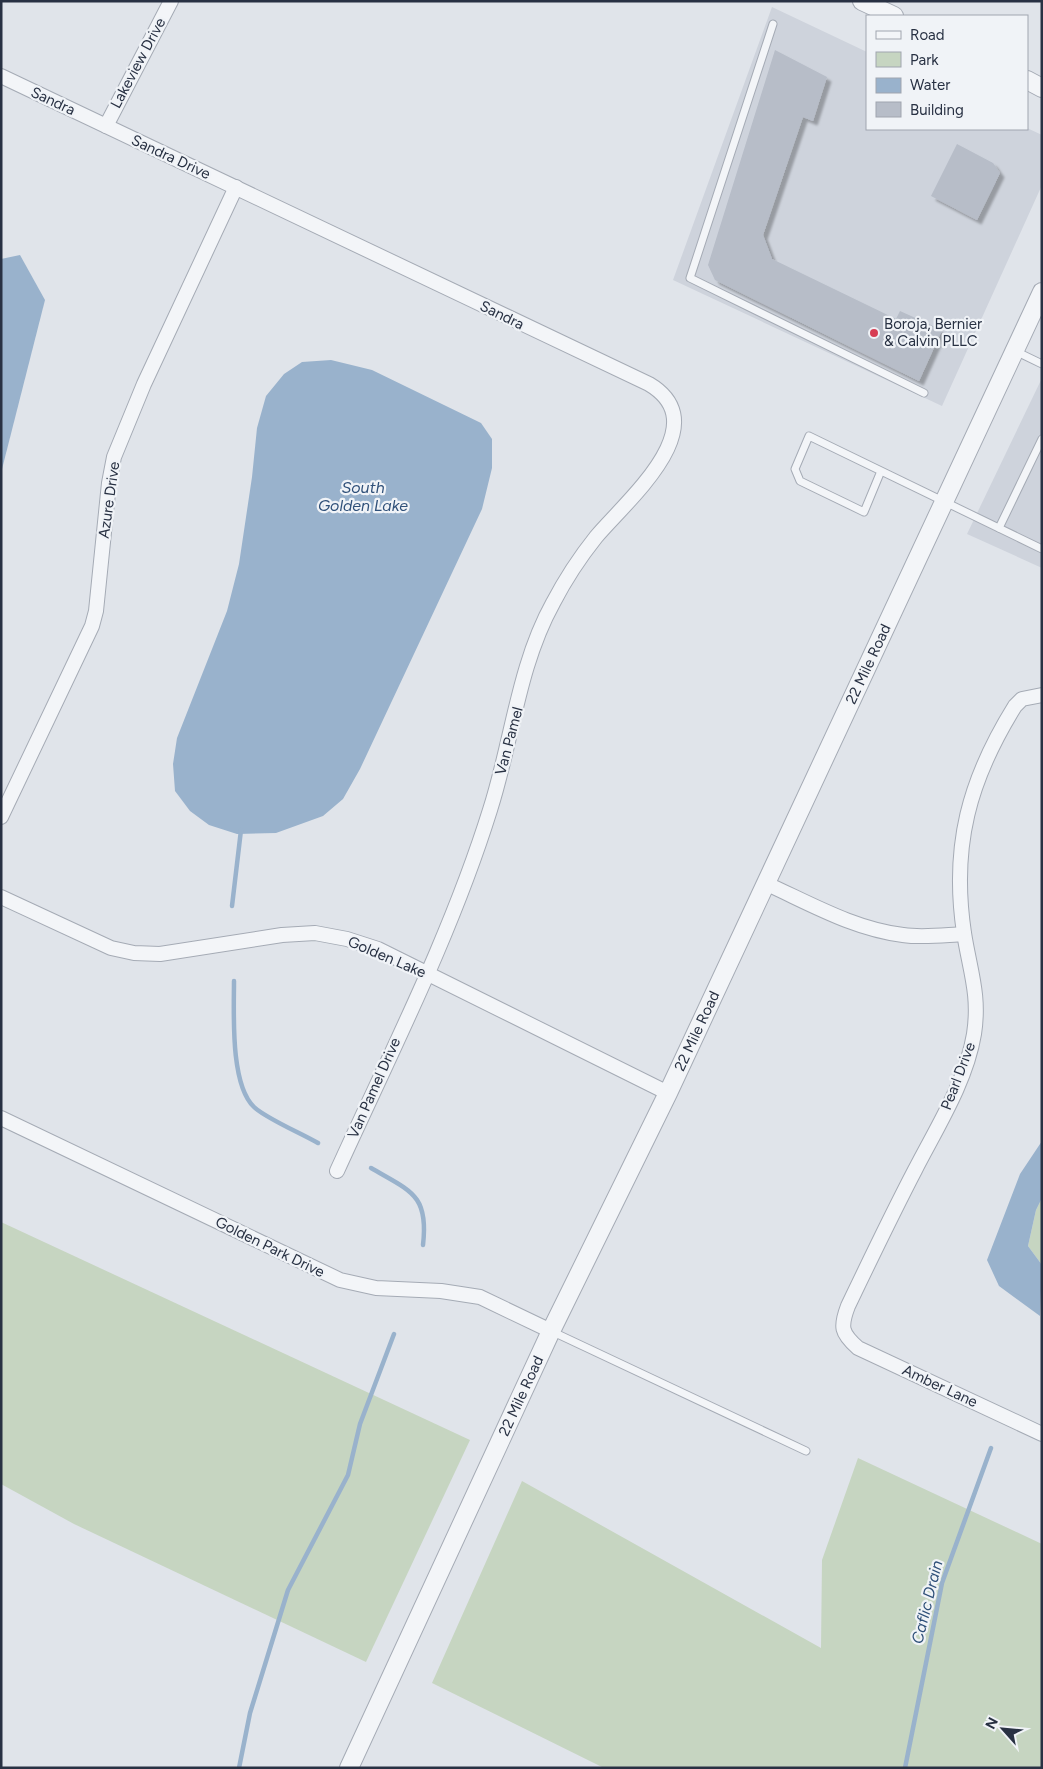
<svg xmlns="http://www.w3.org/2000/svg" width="1043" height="1769" viewBox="0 0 1043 1769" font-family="Figtree,sans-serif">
<defs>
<filter id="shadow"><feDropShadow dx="4.5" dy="4.5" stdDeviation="1" flood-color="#0004"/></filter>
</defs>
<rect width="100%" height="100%" fill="#e0e4ea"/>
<g fill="#ced3dc">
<polygon points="772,7 867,52 867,129 1027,128 1042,135 1042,185 942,406 673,280"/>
<polygon points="1042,378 1042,568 967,534"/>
</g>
<g fill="#c6d5c1">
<polygon points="1042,1198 1042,1265 1028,1246 1036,1210"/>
<polygon points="1,1222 470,1440 366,1662 74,1524 1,1484"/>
<polygon points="858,1458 1042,1544 1042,1768 604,1768 432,1683 522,1481 821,1648 822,1560"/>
</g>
<g fill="#99b2cc">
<polygon points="20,255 45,300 1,473 1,259"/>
<polygon points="331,360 372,370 481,423 492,439 492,468 482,509 360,769 343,799 323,816 276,833 237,834 209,825 190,811 175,791 173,764 177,738 227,611 239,564 252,477 257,428 266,396 284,374 302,362"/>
<polygon points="1042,1141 1042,1198 1036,1210 1028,1246 1042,1265 1040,1316 999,1286 987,1260 1020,1174"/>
</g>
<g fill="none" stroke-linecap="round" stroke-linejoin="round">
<g stroke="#99b2cc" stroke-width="4.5">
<polyline points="232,906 241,830"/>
<path d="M234,981C234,1013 230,1084 254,1107C267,1119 301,1133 318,1143"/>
<path d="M371,1168C410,1191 429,1194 423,1245"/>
<polyline points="239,1768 250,1713 288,1590 348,1475 360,1424 394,1334"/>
<polyline points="905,1768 942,1583 991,1448"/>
</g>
</g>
<g fill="#b7bdc8" filter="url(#shadow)">
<polygon points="775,50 827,77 813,121 803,117 763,235 772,259 896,319 900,311 942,330 919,381 715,280 708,265"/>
<polygon points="957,144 993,163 1000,173 977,220 931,196"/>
</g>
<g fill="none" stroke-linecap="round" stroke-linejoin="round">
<g stroke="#a5abb5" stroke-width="9">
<g id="service">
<polyline points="773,24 690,278 924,393"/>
<polyline points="1015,351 1042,364"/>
<polyline points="881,471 864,512 800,481 795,469 809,436 1042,549"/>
<polyline points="999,528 1042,439"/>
<polyline points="551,1331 806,1451"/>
</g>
</g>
<g stroke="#a5abb5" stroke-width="16">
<g id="minor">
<path d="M1,76L649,384C718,425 626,501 596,537C580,557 565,580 553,603C518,666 512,742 490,810C451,935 391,1052 337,1171"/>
<polyline points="106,126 171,1"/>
<path d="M1042,695L1022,699L1015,706C969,780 951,846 964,933C970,971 980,995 974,1034C966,1082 937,1127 915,1170C892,1214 870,1260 848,1306C840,1327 841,1333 858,1348L1042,1434"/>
<polyline points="1,817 92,626 96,611 109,483 114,457 144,384 236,187"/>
<path d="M767,884C811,904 854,929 903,935C923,938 944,935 964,934"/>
<polyline points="1,897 111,948 134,953 160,954 282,935 315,933 347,939 378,949 668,1093"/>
<polyline points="1,1118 340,1280 376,1288 441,1291 480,1297 551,1331"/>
</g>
</g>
<g stroke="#a5abb5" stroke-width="20">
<g id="tertiary">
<polyline points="862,1 894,16"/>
<polyline points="1027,80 1042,88"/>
<path id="s1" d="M349,1768L551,1331L668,1093L1042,292"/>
</g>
</g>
<use href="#service" stroke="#f3f5f8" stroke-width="7"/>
<use href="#minor" stroke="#f3f5f8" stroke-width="14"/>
<use href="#tertiary" stroke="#f3f5f8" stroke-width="18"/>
</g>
<circle fill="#d73e54" stroke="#f0f3f7" stroke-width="2" cx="874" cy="333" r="5"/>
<g text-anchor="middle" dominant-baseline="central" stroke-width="4.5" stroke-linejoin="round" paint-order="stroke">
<g font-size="15" fill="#283143" stroke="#f0f3f7">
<text transform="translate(138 63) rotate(-62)">Lakeview Drive</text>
<text transform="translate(53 101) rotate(25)">Sandra</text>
<text transform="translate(171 157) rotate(25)">Sandra Drive</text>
<text transform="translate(502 315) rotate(26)">Sandra</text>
<text transform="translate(109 500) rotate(-82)">Azure Drive</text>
<text stroke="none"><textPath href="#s1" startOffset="1220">22 Mile Road</textPath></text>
<text transform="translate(509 741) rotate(-75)">Van Pamel</text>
<text transform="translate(387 957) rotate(23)">Golden Lake</text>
<text stroke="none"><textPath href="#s1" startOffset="815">22 Mile Road</textPath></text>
<text transform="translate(958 1076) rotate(-69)">Pearl Drive</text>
<text transform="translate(374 1088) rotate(-66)">Van Pamel Drive</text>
<text transform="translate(270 1247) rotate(26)">Golden Park Drive</text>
<text transform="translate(940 1386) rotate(25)">Amber Lane</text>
<text stroke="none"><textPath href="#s1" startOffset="410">22 Mile Road</textPath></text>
</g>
<g font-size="15" fill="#283143" stroke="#f0f3f7" text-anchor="start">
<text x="884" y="324">Boroja, Bernier<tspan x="884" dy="17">&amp; Calvin PLLC</tspan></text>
</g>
<g font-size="16" font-style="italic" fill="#2f5079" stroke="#f0f3f7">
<text x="363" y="487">South<tspan x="363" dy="18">Golden Lake</tspan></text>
<text transform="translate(927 1602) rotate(-76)">Caflic Drain</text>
</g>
</g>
<rect width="1043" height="1769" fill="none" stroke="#283143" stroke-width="5"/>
<rect x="866" y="15" width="162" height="115" fill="#f0f3f7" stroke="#a0a5af"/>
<rect x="876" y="31" width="25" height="8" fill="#f3f5f8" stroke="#a0a5af"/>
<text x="910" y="40" font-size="15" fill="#283143">Road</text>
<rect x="876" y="52" width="25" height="15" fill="#c6d5c1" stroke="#a0a5af"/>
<text x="910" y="65" font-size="15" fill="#283143">Park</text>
<rect x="876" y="78" width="25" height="15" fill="#99b2cc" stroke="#a0a5af"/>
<text x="910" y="90" font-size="15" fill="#283143">Water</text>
<rect x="876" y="102" width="25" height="15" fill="#b7bdc8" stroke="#a0a5af"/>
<text x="910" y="115" font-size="15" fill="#283143">Building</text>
<g transform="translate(1003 1729) rotate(297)" stroke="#f0f3f7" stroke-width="4" paint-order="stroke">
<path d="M0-4L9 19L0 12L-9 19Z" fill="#283143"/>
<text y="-8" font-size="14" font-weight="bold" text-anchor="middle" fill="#283143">N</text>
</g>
</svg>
